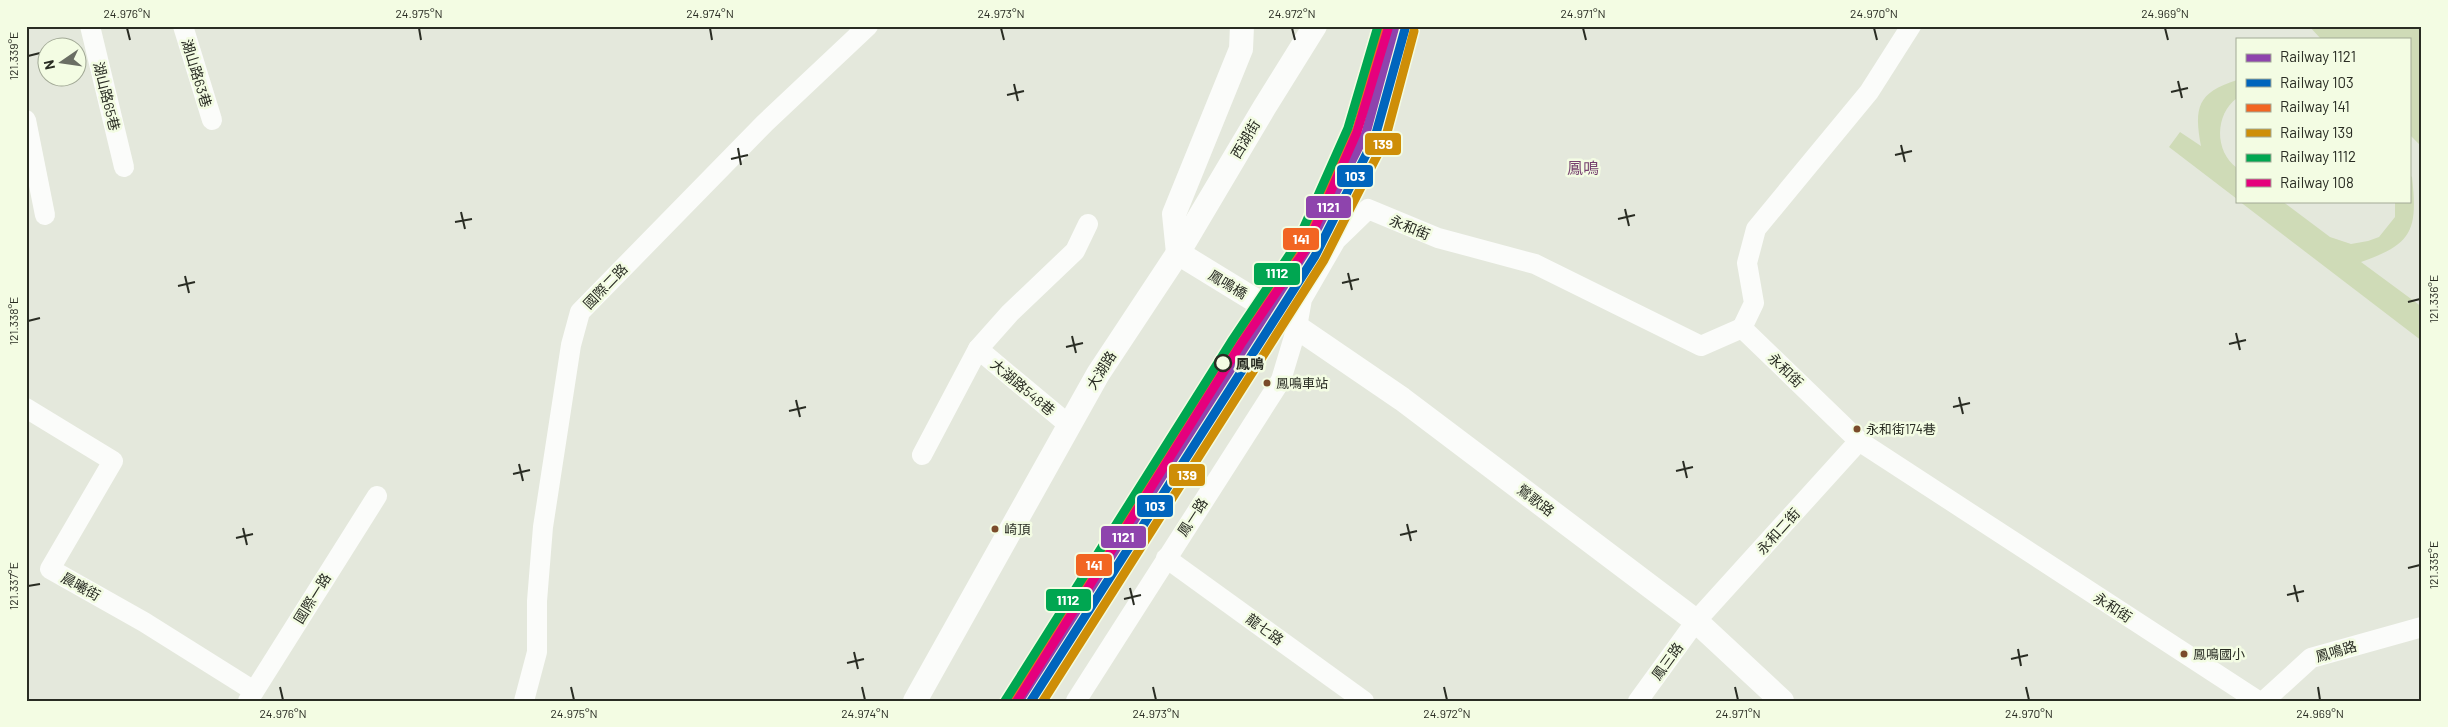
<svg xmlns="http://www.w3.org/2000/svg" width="2448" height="727" viewBox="0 0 2448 727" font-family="Barlow,'Noto Sans TC',sans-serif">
<rect width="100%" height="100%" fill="#e4e8dc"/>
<g fill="#cfdbb7">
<polygon points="2309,26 2422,26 2422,147 2409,134 2409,39 2321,39"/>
<path d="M2237,80V98C2215,114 2214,151 2237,168V199L2169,147L2180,132L2201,146C2194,107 2197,93 2237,80Z"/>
<path d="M2409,175L2412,177C2418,231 2412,244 2361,262L2422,307V341L2239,201H2282L2330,237L2351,244L2368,241L2379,237L2395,217V201H2409Z"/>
</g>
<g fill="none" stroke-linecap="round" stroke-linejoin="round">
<g stroke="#fbfcfa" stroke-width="20">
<polyline points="90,26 124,167"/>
<polyline points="183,26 212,120"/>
<polyline points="26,120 45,215"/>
<polyline points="1742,328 1754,303 1747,263 1756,229 1869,92 1911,26"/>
<polyline points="978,349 1069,425"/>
<polyline points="26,408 113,461 50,569 144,622 254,691"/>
<polyline points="922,455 978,349 1010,313 1075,251 1088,224"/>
<polyline points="1166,558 1364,701"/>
<polyline points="248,701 377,496"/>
<polyline points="524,701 537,652 537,601 543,527 571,345 580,312 765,123 868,26"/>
<polyline points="1076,701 1281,380 1297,327 1302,299 1336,240 1368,209 1438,238 1535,264 1701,346 1742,328 1859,441 2258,701"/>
<polyline points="1638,701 1696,621 1859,441"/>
<polyline points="2264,701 2311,658 2422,627"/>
</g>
<g stroke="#fbfcfa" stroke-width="24">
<polyline points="1178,253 1279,315 1402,399 1696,621 1782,701"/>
<polyline points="1178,253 1174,214 1241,49 1242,26"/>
<polyline points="915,701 1098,374 1178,253 1264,108 1315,26"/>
</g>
<g stroke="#f3fce3" stroke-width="12">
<polyline id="rail-1" points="1019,701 1306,251 1366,133 1395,26"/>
</g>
<g stroke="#f3fce3" stroke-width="12">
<polyline id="rail-2" points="1031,701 1315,256 1375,137 1405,29"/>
</g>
<g stroke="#f3fce3" stroke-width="12">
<polyline id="rail-3" points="1011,696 1297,246 1357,129 1385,26"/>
</g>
<g stroke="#f3fce3" stroke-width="12">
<polyline id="rail-4" points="1043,701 1324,260 1385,140 1414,31"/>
</g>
<g stroke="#f3fce3" stroke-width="12">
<polyline id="rail-5" points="1005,701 1233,339 1296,245 1348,128 1378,26"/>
</g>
<g stroke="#f3fce3" stroke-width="12">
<polyline id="rail-6" points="1017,701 1241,344 1305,250 1357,132 1388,29"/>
</g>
<use href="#rail-1" stroke="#8e44ad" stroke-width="9"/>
<use href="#rail-2" stroke="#0065bd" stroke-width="9"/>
<use href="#rail-3" stroke="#f26522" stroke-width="9"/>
<use href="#rail-4" stroke="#ce8e07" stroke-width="9"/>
<use href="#rail-5" stroke="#00a651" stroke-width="9"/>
<use href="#rail-6" stroke="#e5007d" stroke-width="9"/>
</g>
<path fill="none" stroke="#292c23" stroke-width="2" d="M127,28L130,40M419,28L421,40M710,28L712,40M1001,28L1004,40M1292,28L1295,40M1583,28L1586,40M1874,28L1877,40M2165,28L2168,40M28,56L40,53M2178,81L2182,98M1014,84L1018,101M2171,92L2188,88M1007,95L1024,91M1901,145L1905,162M738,148L741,165M1895,155L1912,151M731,159L748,155M1625,209L1629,226M461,212L465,229M1618,219L1635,215M455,222L472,219M1348,273L1352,290M185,276L189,293M1342,283L1359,279M178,286L195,282M2408,302L2420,299M28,321L40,318M2236,333L2240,350M1072,336L1076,353M2229,344L2246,340M1066,347L1083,343M1959,397L1963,414M796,400L800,417M1953,407L1970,403M789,411L806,407M1683,461L1687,478M519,464L523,481M1676,471L1693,467M513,474L530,470M1407,524L1411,541M243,528L247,545M1400,535L1417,531M236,538L253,534M2408,568L2420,565M2294,585L2298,602M28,586L40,584M1130,588L1134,605M2287,595L2304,591M1124,599L1141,595M2018,649L2021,666M854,652L858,669M2011,659L2028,655M847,663L864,659M280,687L283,700M571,687L574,700M862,687L865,700M1153,687L1156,700M1444,687L1447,700M1735,687L1738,700M2026,687L2029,700M2318,687L2320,700"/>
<circle fill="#f3fce3" stroke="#292c23" stroke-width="2.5" cx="1223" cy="363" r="8"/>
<g fill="#7a4b2a" stroke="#f3fce3" stroke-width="2">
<circle cx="1267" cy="383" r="4.5"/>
<circle cx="1857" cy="429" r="4.5"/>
<circle cx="995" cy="529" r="4.5"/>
<circle cx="2184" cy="654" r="4.5"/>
</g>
<g text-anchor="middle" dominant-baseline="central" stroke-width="5" stroke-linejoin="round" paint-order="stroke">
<g font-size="13" fill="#292c23" stroke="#f3fce3" text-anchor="start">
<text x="1276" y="383">鳳鳴車站</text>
<text x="1866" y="429">永和街174巷</text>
<text x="1004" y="529">崎頂</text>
<text x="2193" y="654">鳳鳴國小</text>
</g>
<g font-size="14" fill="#292c23" stroke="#f3fce3">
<text transform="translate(197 73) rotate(73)">湖山路63巷</text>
<text transform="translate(107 96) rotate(76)">湖山路65巷</text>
<text transform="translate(1245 139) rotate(-59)">西湖街</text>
<text transform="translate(1410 227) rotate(22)">永和街</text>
<text transform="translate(1228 284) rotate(31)">鳳鳴橋</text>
<text transform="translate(605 286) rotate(-46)">國際二路</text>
<text transform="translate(1101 370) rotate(-58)">大湖路</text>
<text transform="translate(1786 370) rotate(44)">永和街</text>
<text transform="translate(1023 387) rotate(40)">大湖路548巷</text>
<text transform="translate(1536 500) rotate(37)">鶯歌路</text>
<text transform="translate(1192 517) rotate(-57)">鳳一路</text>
<text transform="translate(1778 531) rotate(-48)">永和二街</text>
<text transform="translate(81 586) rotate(29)">晨曦街</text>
<text transform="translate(312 598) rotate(-58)">國際一路</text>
<text transform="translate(2113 607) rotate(33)">永和街</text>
<text transform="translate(1265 629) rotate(36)">龍七路</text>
<text transform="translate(2336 651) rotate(-16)">鳳鳴路</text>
<text transform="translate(1667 661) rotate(-54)">鳳三路</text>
</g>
<g font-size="14" font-weight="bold" fill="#292c23" stroke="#f3fce3" text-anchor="start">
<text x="1236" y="363">鳳鳴</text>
</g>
<g font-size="16" fill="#763f6e" stroke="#f3fce3">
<text x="1583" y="167">鳳鳴</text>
</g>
</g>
<g stroke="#f3fce3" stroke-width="2">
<rect x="1364" y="132" width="38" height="24" rx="5" fill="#ce8e07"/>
<rect x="1336" y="164" width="38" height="24" rx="5" fill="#0065bd"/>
<rect x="1305" y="195" width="47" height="24" rx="5" fill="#8e44ad"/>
<rect x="1282" y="227" width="38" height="24" rx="5" fill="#f26522"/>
<rect x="1253" y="262" width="48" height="24" rx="5" fill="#00a651"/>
<rect x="1168" y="463" width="38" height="24" rx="5" fill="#ce8e07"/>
<rect x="1136" y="494" width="38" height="24" rx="5" fill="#0065bd"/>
<rect x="1100" y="525" width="47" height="24" rx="5" fill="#8e44ad"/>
<rect x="1075" y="553" width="38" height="24" rx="5" fill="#f26522"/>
<rect x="1045" y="588" width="47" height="24" rx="5" fill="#00a651"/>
</g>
<g font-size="14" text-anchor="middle" font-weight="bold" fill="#fff">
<text x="1383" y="149">139</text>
<text x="1355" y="181">103</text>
<text x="1328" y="212">1121</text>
<text x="1301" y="244">141</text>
<text x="1277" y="278">1112</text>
<text x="1187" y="480">139</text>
<text x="1155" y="511">103</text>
<text x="1123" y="542">1121</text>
<text x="1094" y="570">141</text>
<text x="1068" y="605">1112</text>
</g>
<rect width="2448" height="727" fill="none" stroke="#f3fce3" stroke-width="55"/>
<rect x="2236" y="38" width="175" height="165" fill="#f3fce3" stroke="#a2a996"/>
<rect x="2246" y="54" width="25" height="8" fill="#8e44ad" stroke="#a2a996"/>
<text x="2280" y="62" font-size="15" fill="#292c23">Railway 1121</text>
<rect x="2246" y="79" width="25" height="8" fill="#0065bd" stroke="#a2a996"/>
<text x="2280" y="88" font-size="15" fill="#292c23">Railway 103</text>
<rect x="2246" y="104" width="25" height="8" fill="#f26522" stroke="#a2a996"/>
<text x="2280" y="112" font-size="15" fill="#292c23">Railway 141</text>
<rect x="2246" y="129" width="25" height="8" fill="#ce8e07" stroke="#a2a996"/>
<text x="2280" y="138" font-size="15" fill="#292c23">Railway 139</text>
<rect x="2246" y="154" width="25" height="8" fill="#00a651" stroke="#a2a996"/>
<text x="2280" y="162" font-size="15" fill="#292c23">Railway 1112</text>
<rect x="2246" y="179" width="25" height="8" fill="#e5007d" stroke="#a2a996"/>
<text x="2280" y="188" font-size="15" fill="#292c23">Railway 108</text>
<g transform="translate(62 62) rotate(257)"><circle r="24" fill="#f3fce3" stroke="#a2a996"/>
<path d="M0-4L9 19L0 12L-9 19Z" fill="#6a6e64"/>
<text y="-8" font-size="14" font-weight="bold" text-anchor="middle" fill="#292c23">N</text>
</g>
<rect x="28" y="28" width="2392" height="672" fill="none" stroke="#292c23" stroke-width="2"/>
<g font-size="12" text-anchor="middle" fill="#292c23">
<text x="127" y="18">24.976°N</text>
<text x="419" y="18">24.975°N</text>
<text x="710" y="18">24.974°N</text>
<text x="1001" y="18">24.973°N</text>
<text x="1292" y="18">24.972°N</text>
<text x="1583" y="18">24.971°N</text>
<text x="1874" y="18">24.970°N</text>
<text x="2165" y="18">24.969°N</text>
<text transform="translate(14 56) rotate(-90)" y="4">121.339°E</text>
<text transform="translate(2434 299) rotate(-90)" y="4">121.336°E</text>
<text transform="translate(14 321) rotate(-90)" y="4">121.338°E</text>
<text transform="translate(2434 565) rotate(-90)" y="4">121.335°E</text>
<text transform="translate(14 586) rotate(-90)" y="4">121.337°E</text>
<text x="283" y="718">24.976°N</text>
<text x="574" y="718">24.975°N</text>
<text x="865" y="718">24.974°N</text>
<text x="1156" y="718">24.973°N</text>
<text x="1447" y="718">24.972°N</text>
<text x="1738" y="718">24.971°N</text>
<text x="2029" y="718">24.970°N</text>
<text x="2320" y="718">24.969°N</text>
</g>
</svg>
